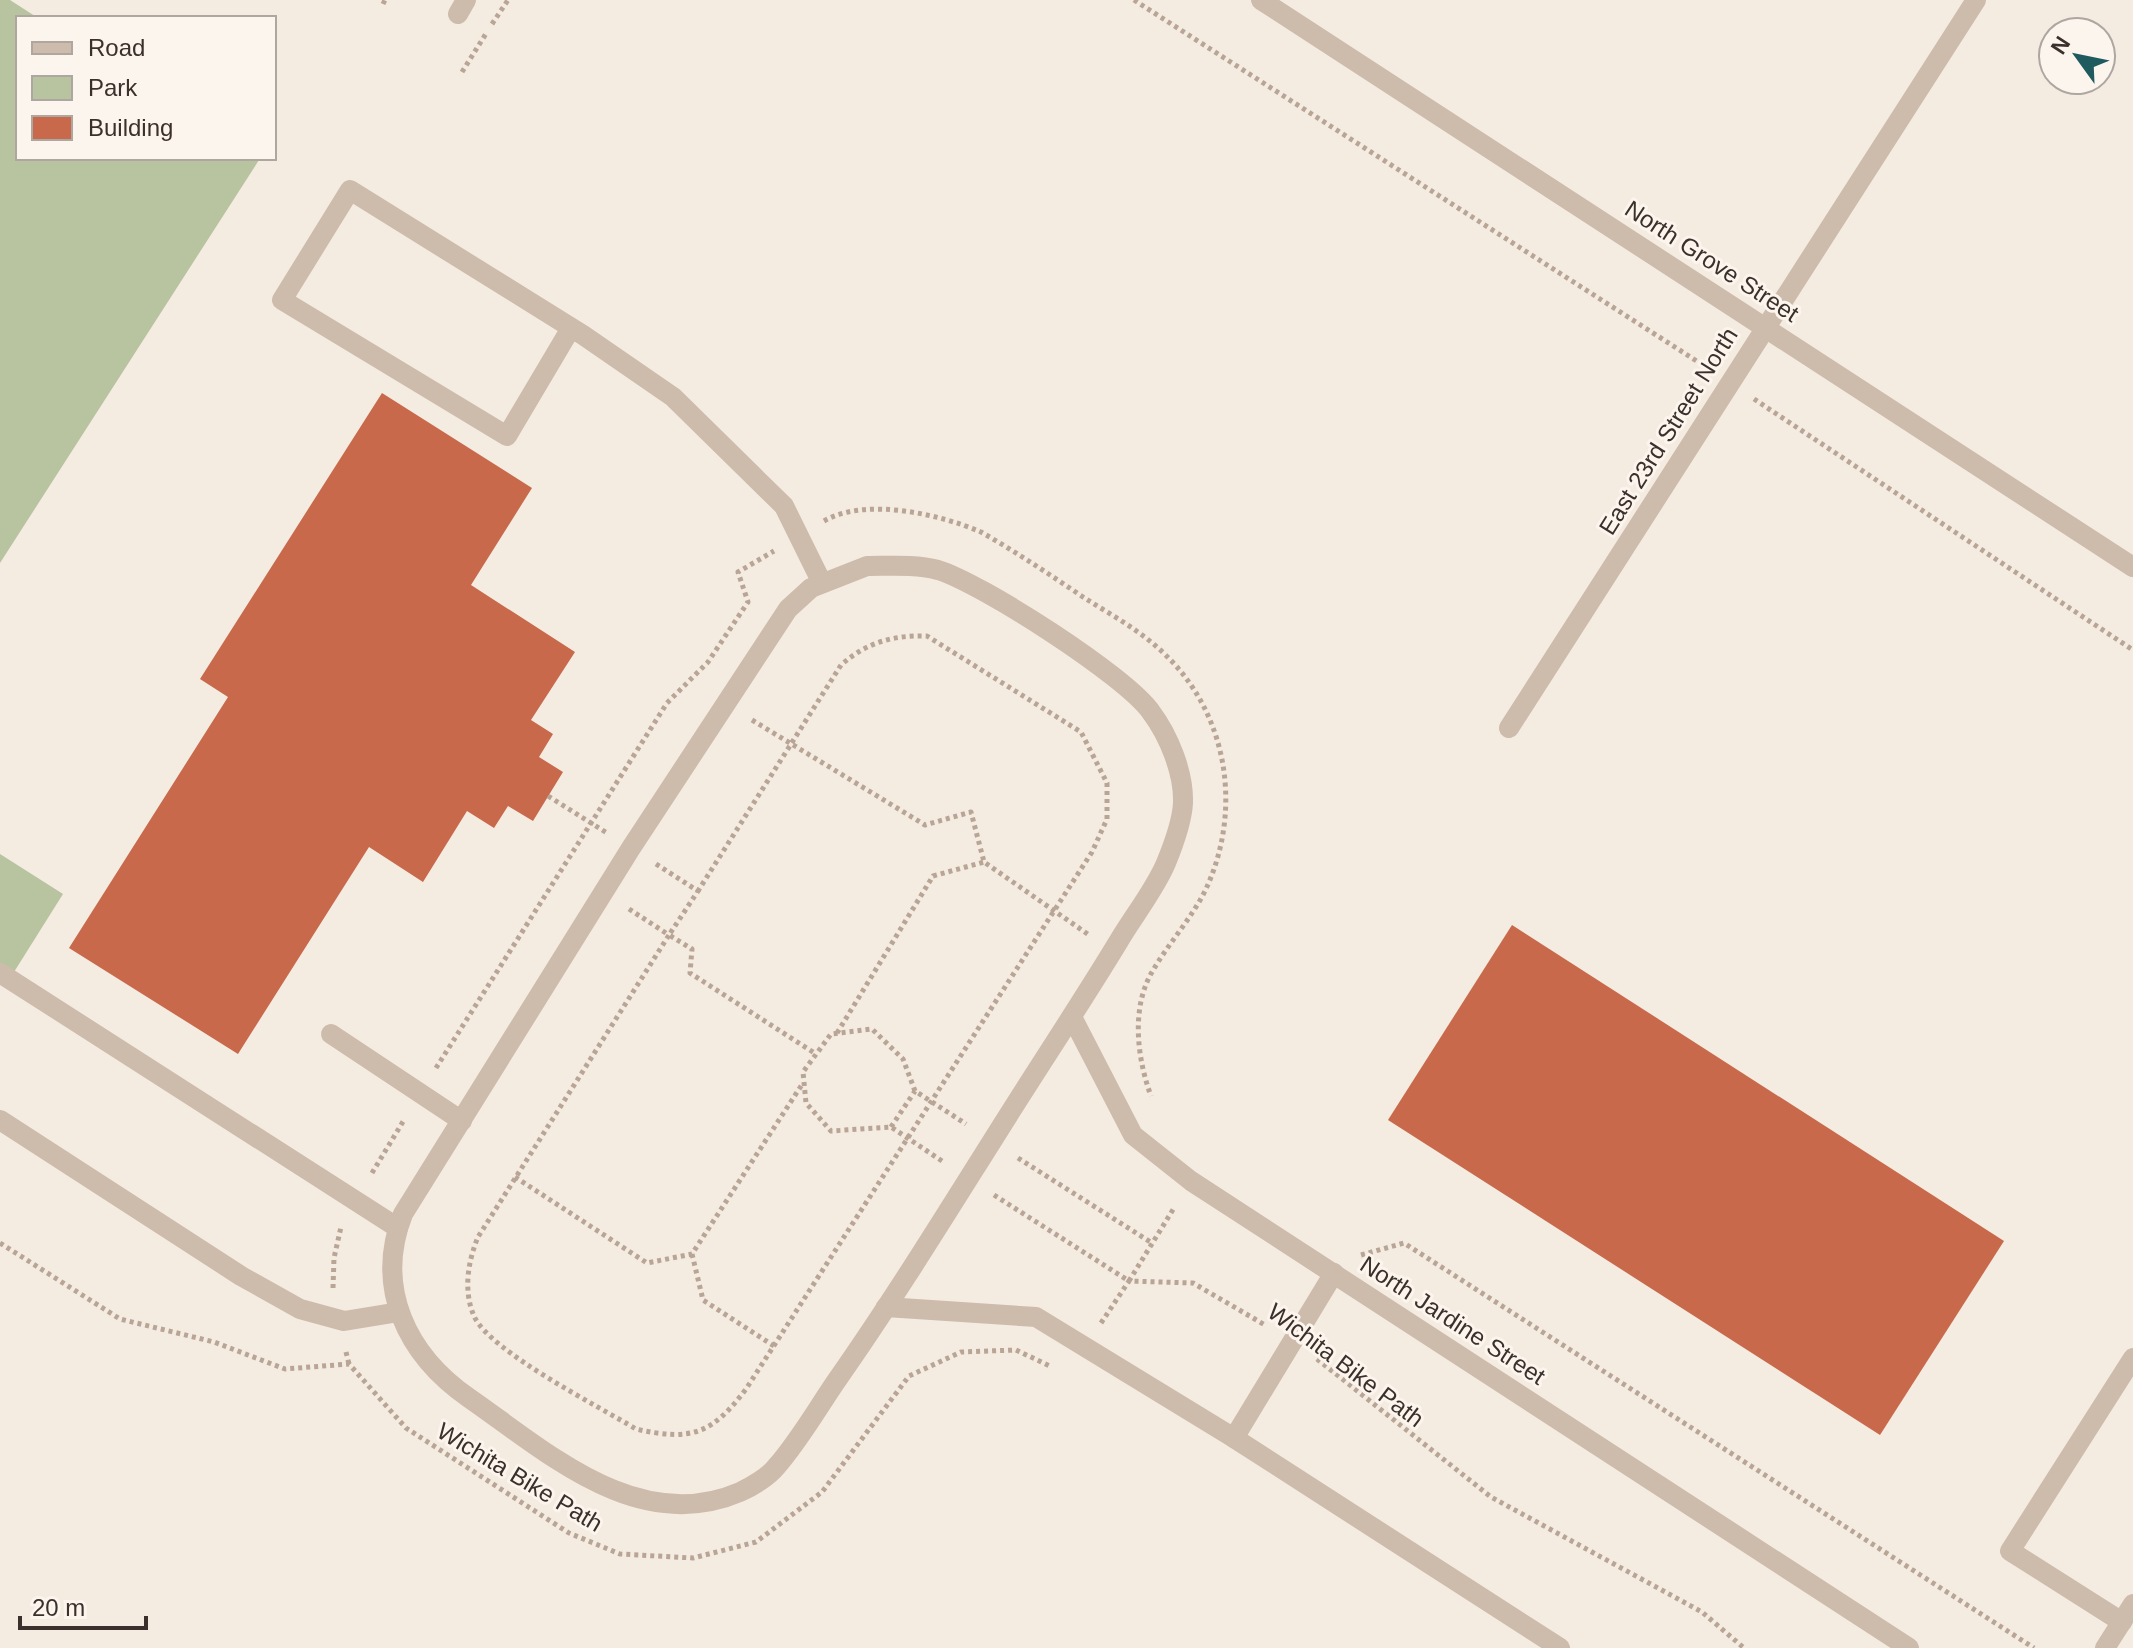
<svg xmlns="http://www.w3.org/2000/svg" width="2133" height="1648" viewBox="0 0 2133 1648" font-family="Helvetica,sans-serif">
<rect width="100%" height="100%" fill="#f4ebe1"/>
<g fill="#b8c4a0">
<polygon points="0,0 10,0 38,18 18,18 18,158 259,160 0,563"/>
<polygon points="0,854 63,894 14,972 0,963"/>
</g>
<g fill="#c8694b">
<polygon points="382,393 532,488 471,585 575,652 531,720 553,734 539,757 563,772 533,821 508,806 494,828 467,811 423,882 369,847 238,1054 69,948 228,697 200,679"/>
<polygon points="1512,925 2004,1241 1880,1435 1388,1120"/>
</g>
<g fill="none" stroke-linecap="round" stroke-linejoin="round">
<g stroke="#b9a596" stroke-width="5" stroke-dasharray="4 4" stroke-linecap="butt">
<polyline points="1134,0 1706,367"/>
<polyline points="383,4 385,0"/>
<polyline points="492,24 508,0"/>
<polyline points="462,72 487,32"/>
<polyline points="1754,399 2133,650"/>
<path d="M824,521C865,497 939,514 981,532C1016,552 1049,574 1083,597C1108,613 1136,628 1158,648C1228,709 1244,809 1205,891C1191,919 1168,944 1152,972C1131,1008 1137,1058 1151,1096"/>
<polyline points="752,720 925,825 971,812 984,862 1089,935"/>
<polyline points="548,796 607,833"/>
<polyline points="656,864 698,891 669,935 692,949 690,973 816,1054"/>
<path d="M629,909L669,935L478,1237C468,1261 463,1291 474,1316C489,1351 600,1407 636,1429C692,1442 713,1433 746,1389L1092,852L1107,819V783L1081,732L927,636C894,635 867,642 841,665L698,891"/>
<polyline points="837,1033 933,876 984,862"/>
<polyline points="436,1068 667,703 708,662 748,602 738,572 774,551"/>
<polyline points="891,1127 915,1091"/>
<polyline points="1018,1158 1152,1243"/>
<polyline points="942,1161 891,1127 831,1131 806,1103 803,1072 831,1034 872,1029 903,1059 915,1091 966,1124"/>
<polyline points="372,1173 404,1120"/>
<polyline points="515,1177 647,1263 692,1254 803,1083"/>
<polyline points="994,1195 1129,1281 1174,1208"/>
<polyline points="0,1243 120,1319 214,1342 285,1369 349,1364 406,1428 569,1533 620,1554 693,1558 756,1542 822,1492 909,1376 961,1352 1016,1350 1052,1367"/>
<polyline points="692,1254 703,1300 774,1346"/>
<polyline points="1361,1255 1404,1243 2034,1648"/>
<polyline points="333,1288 334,1258 341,1227"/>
<polyline points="1101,1323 1129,1281 1193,1283 1265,1325"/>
<polyline points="346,1352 349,1364"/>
<polyline points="1317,1359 1491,1497 1702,1612 1744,1648"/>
</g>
<g stroke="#cdbbac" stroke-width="20">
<polyline points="1261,0 2133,567"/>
<polyline points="458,14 466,0"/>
<polyline points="571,328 507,436 282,300 350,190 583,335 673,397 784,506 822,583"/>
<path d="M867,566C891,566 915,564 938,570C981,583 1126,676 1151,712C1169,736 1184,773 1183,803C1182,821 1173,846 1166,863C1155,889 1135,914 1120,939C1085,997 1047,1054 1011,1111C954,1201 898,1293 837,1380C817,1409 799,1441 776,1467C768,1477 751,1487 740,1492C638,1536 547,1452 469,1398C407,1355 374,1288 403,1214L631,848L788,609L811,588Z"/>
<polyline points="1509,728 1976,0"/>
<polyline points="0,973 398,1228"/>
<polyline points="1072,1017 1133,1135 1191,1181 1909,1648"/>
<polyline points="331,1034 462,1121"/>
<polyline points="0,1120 241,1276 300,1309 344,1321 399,1312"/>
<polyline points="886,1307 1036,1317 1234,1438 1560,1648"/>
<polyline points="1234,1438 1334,1273"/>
<polyline points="2122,1622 2010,1551 2133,1358"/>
<polyline points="2105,1648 2133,1604"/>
</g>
</g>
<g text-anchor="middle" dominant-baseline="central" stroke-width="6" stroke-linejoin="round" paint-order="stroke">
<g font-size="24" fill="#3b302b" stroke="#fbf5ee">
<text transform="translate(1712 261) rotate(33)">North Grove Street</text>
<text transform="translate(1668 431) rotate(-58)">East 23rd Street North</text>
<text transform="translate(1453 1320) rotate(33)">North Jardine Street</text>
<text transform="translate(1346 1365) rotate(37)">Wichita Bike Path</text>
<text transform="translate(520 1477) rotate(31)">Wichita Bike Path</text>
</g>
</g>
<rect x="16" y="16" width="260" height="144" fill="#fbf5ee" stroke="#aea6a0" stroke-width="2"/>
<rect x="32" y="42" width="40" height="12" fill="#cdbbac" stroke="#aea6a0" stroke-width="2"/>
<text x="88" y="56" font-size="24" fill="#3b302b">Road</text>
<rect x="32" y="76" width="40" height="24" fill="#b8c4a0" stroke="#aea6a0" stroke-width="2"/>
<text x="88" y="96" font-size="24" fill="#3b302b">Park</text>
<rect x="32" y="116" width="40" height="24" fill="#c8694b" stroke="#aea6a0" stroke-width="2"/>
<text x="88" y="136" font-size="24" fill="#3b302b">Building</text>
<g transform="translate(2077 56) rotate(303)"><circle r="38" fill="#fbf5ee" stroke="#aea6a0" stroke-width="2"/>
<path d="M0-6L14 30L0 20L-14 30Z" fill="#1f5a5e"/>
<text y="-12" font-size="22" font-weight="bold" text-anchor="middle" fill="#3b302b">N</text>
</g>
<path d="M20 1616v12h126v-12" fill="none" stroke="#3b302b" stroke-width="4"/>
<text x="32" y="1616" font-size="24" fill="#3b302b" stroke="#fbf5ee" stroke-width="6" paint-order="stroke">20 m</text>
</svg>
